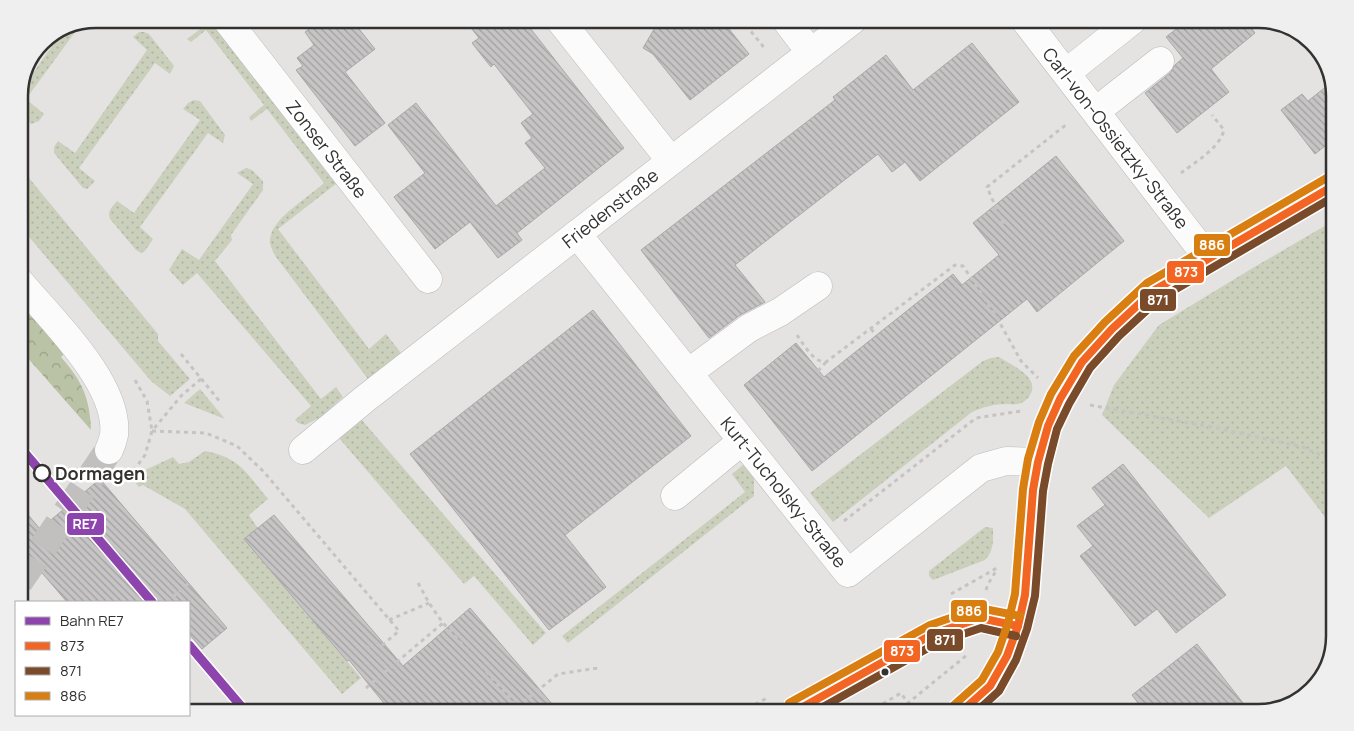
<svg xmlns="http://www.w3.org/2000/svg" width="1354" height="731" viewBox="0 0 1354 731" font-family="Manrope,sans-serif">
<defs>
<pattern id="grass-dots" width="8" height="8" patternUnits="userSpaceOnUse" patternTransform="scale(1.25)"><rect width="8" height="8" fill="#cad0bb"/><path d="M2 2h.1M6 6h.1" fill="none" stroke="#aeb3a1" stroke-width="1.8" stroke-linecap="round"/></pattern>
<pattern id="forest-crowns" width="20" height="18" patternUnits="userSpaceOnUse" patternTransform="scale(1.25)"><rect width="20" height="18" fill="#bbc3a6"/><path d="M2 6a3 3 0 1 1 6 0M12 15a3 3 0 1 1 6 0" fill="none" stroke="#999f88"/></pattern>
<pattern id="building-back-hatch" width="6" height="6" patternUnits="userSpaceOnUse" patternTransform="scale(1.25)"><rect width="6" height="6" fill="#c6c4c4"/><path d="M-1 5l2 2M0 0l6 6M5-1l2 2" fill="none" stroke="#a1a0a0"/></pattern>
</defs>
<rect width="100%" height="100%" fill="#e5e3e2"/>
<g fill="url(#grass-dots)">
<path d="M197,19H217L341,180L278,229L369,349L386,334L401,353L368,379L276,257C272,250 268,243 271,235C275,217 310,196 324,183L267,109L251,121L249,117L264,105L206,30L191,42L187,39L203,27Z"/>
<polygon points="81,24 26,99 44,114 39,121 31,124 19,111 19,90 22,84 24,86 61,33"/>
<polygon points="139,32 144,32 149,34 174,66 170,74 155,63 79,168 95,181 87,189 83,188 54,153 54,147 58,141 75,153 147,50 133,37"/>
<path d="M194,100L200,101L225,135L223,143L208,133L140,227L153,239L145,251L141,253L136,250L110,219C107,211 112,207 117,201L134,213L200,120L183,109L188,103Z"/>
<polygon points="19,166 158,334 158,341 190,379 170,396 151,381 19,225"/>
<polygon points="246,168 252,170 263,181 263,190 231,235 232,240 215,261 321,399 336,387 343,397 321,417 305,425 298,423 295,420 311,406 197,273 183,285 169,270 182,249 199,260 253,184 237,173"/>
<polygon points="1335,220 1335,530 1286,466 1209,518 1102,415 1114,385 1159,325 1251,269"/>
<path d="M999,357C1011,365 1041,377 1030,395C1028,399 1023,403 1018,404C1014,405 1010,404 1006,404C994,404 983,407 972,412L833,522L810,493L983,361L991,358Z"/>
<polygon points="200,389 225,419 184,403"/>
<polygon points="361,419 546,633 533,645 474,576 464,584 339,438"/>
<path d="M205,451C241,458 246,473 268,499L249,515L347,661L361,678L342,694L185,509L143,485L139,487L133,480L141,472L173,457L179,464L189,462Z"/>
<polygon points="743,465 754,478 754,496 568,643 562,636 745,492 732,474"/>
<path d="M985,527L993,528C993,541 994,551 985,560L933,580L929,576V571Z"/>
</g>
<path fill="url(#forest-crowns)" d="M19,302L64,354L61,357C82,381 90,398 91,430L19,348Z"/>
<g fill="url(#building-back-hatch)" stroke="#aaa8a8">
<polygon points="323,19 351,19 375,49 345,72 385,123 355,146 296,70 303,66 297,58 314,45 305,32"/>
<polygon points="464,19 523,19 624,148 517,233 522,240 498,258 470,222 435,249 394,197 425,173 388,125 416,103 496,206 545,168 525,143 532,138 521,123 533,114 494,64 491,67 472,43 479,38"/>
<polygon points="660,19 721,19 749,54 690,100 653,54 643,48"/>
<polygon points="1189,19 1244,19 1255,33 1211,69 1229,92 1177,133 1145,93 1170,73 1175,65 1183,58 1166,37"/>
<polygon points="972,43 1019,102 920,181 905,162 892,172 878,154 735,265 765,302 740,315 709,338 641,250 835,100 833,97 886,55 913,90"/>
<polygon points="1332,82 1335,90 1335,138 1315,154 1281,110 1302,94 1308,101"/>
<polygon points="1056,156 1124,241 1037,312 1027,299 812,471 744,385 796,343 824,377 953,274 962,285 999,255 973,223"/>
<polygon points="593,310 691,436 565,535 606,587 549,630 410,454"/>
<polygon points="1123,464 1226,595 1176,633 1157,609 1135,626 1080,556 1093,546 1077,526 1105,505 1092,488"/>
<polygon points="100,479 227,628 202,649 189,634 189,602 67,602 19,546 19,504 40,529"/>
<polygon points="274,515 403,666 470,608 559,712 391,712 349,660 347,661 244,539"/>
<polygon points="1197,644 1250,712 1145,712 1132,695"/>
</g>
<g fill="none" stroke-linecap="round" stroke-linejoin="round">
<polyline stroke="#c1c0bf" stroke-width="28" stroke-dasharray="28 14" stroke-linecap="butt" points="19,582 109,450"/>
<g stroke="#bdbbba" stroke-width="29">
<g id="minor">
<polyline points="226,19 428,279"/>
<polyline points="559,19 671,161"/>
<polyline points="785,19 811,53"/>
<polyline points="1024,19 1208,258"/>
<polyline points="1066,73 1134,19"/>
<polyline points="1096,111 1160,61"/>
<polyline points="577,234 848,573 981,468 1006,461 1038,462"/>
<path d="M19,281C50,318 120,384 114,435C113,440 111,446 109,450"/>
<polyline points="688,373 749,328 780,312 818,286"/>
<polyline points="303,450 366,398 854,19"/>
<polyline points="675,496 742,441"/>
<polyline points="794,712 933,634 980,618 1018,626"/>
<polyline points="961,712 990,686 1007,656 1018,626 1025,595 1033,490 1038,462 1048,426 1060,399 1082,362 1112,329 1153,291 1335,185"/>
</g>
</g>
<g stroke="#c5c4c3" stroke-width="3" stroke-dasharray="4 4" stroke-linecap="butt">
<polyline points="741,19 766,50"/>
<path d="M1181,173C1195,162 1219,149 1224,130L1212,115"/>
<polyline points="1003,224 987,187 1067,124"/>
<polyline points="19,241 28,253"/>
<polyline points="871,329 876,335"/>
<path d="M797,335C804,345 813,362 826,362L955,265L963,266L996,316L1021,361L1038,378"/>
<polyline points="181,354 221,403"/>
<polyline points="818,371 826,362"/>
<polyline points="135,380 147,401 152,431"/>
<polyline points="1090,405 1216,428 1303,447 1335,461"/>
<polyline points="152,431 206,433 237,446 264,472 399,631 380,647 373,640"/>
<polyline points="129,477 145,455 152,431 181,396 201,379"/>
<polyline points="844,521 976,418 1021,411"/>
<polyline points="418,583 429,603 443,623 518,707 551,712"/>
<polyline points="170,586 177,594"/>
<polyline points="986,590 988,584 996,571"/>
<polyline points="19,591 29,602"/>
<polyline points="951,594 997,568"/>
<polyline points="167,602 189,583"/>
<polyline points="389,620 429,603"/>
<polyline points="366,646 388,669"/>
<polyline points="366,688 443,623"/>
<polyline points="908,703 915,712"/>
<polyline points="511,712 558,674 598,668"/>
<polyline points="741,712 767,698"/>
<polyline points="869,712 901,693 908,703 967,655"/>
</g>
<use href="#minor" stroke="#fbfbfb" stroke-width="28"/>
<g stroke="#fff" stroke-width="11">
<g id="bus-1">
<polyline points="794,712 933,634 980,618 1018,626"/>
<polyline points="961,712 990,686 1007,656 1018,626 1025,595 1033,490 1038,462 1048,426 1060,399 1082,362 1112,329 1153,291 1335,185"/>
</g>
</g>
<g stroke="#fff" stroke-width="11">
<g id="bus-2">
<polyline points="814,712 937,643 981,628 1016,636"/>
<polyline points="976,712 999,691 1016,660 1027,629 1035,596 1043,491 1048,464 1057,429 1069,404 1090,368 1119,336 1159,299 1335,196"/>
</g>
</g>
<g stroke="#fff" stroke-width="11">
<g id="bus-3">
<polyline points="789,703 930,625 979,608 1020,616"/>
<polyline points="954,705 982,680 998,652 1008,623 1015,594 1023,489 1028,459 1039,422 1051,394 1074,356 1105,322 1147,283 1330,176"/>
</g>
</g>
<use href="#bus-1" stroke="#f26522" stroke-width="8"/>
<use href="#bus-2" stroke="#7a4b2a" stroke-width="8"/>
<use href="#bus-3" stroke="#d97f12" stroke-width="8"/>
<g stroke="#fff" stroke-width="12">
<g id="rail-1">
<polyline points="19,446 152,602"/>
<polyline points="189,645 246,712"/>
</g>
</g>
<use href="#rail-1" stroke="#8e44ad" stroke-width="9"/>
</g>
<circle fill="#fff" stroke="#333231" stroke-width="2.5" cx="42" cy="473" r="8"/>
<circle fill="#333231" stroke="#fff" stroke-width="2" cx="885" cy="672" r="4.5"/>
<g text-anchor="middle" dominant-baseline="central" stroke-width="5" stroke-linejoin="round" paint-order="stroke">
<g font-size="18" fill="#333231" stroke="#fff">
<text transform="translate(1116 138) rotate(52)">Carl-von-Ossietzky-Straße</text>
<text transform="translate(327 149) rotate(52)">Zonser Straße</text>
<text transform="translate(610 208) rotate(-38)">Friedenstraße</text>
<text transform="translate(784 492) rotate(51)">Kurt-Tucholsky-Straße</text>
</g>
<g font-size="18" font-weight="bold" fill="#333231" stroke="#fff" text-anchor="start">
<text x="55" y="473">Dormagen</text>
</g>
</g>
<path d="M0 0H1354V731H0ZM96 28H1258A68 68 0 0 1 1326 96V636A68 68 0 0 1 1258 704H96A68 68 0 0 1 28 636V96A68 68 0 0 1 96 28Z" fill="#efefef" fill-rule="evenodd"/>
<path fill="none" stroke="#333231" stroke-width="2.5" d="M96 28H1258A68 68 0 0 1 1326 96V636A68 68 0 0 1 1258 704H96A68 68 0 0 1 28 636V96A68 68 0 0 1 96 28Z"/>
<g stroke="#fff" stroke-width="2">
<rect x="1193" y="233" width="38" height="24" rx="5" fill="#d97f12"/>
<rect x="1166" y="260" width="39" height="24" rx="5" fill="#f26522"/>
<rect x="1139" y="288" width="38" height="24" rx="5" fill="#7a4b2a"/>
<rect x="66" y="512" width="39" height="24" rx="5" fill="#8e44ad"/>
<rect x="950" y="599" width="38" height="24" rx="5" fill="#d97f12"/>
<rect x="926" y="628" width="38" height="24" rx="5" fill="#7a4b2a"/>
<rect x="883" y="639" width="38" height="24" rx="5" fill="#f26522"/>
</g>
<g font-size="14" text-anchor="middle" font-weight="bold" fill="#fff">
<text x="1212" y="250">886</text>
<text x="1186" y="277">873</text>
<text x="1158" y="305">871</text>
<text x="85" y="529">RE7</text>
<text x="969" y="616">886</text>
<text x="945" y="645">871</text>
<text x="902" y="656">873</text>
</g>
<rect x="15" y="601" width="175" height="115" fill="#ffffff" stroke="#adadad"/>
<rect x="25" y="617" width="25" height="8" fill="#8e44ad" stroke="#adadad"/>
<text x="60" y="626" font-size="15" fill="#333231">Bahn RE7</text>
<rect x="25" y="642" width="25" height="8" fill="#f26522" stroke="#adadad"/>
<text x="60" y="651" font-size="15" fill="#333231">873</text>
<rect x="25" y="667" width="25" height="8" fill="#7a4b2a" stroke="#adadad"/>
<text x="60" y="676" font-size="15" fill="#333231">871</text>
<rect x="25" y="692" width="25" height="8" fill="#d97f12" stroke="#adadad"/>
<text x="60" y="701" font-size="15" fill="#333231">886</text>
</svg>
